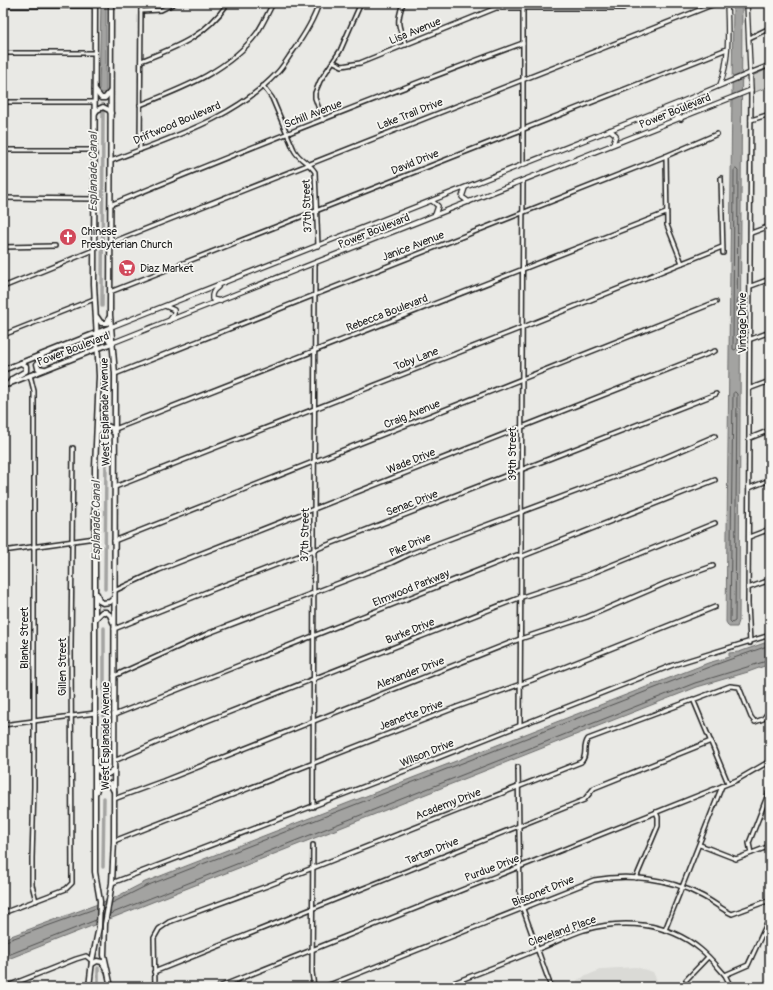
<svg xmlns="http://www.w3.org/2000/svg" width="773" height="990" viewBox="0 0 773 990" font-family="Pangolin,sans-serif">
<rect width="100%" height="100%" fill="#e9e9e5"/>
<filter id="ink" filterUnits="userSpaceOnUse"><feTurbulence type="fractalNoise" baseFrequency=".025" numOctaves="2"/><feDisplacementMap in="SourceGraphic" scale="8" xChannelSelector="R" yChannelSelector="G"/><feConvolveMatrix kernelMatrix="1 2 1 2 8 2 1 2 1" color-interpolation-filters="sRGB"/></filter>
<g filter="url(#ink)">
<g fill="#dadad6">
<polygon points="405,3 452,3 403,10"/>
<polygon points="636,967 653,972 660,987 577,987 577,980 602,969"/>
</g>
<polygon fill="#cbcbc7" stroke="#747472" points="770,68 770,86 753,93 752,76"/>
<g fill="#a3a3a1" stroke="#6d6d6c">
<polygon points="101,3 106,3 106,93 99,93"/>
<polygon points="733,3 742,4 739,621 737,627 729,627 726,622"/>
<polygon points="770,641 770,664 748,672 697,687 3,961 3,939 114,898 145,882 708,663 729,657 729,653 739,652"/>
</g>
<g fill="none" stroke-linecap="round" stroke-linejoin="round">
<g stroke="#525251" stroke-width="1">
<polygon points="736,169 738,171 737,348 735,350 733,349 734,171"/>
<polygon points="735,392 737,394 735,621 732,623 730,621 733,394"/>
<polyline points="112,903 146,886 709,667 770,645"/>
<polyline points="110,914 695,683 770,660"/>
<polyline points="3,942 97,908"/>
<polyline points="3,957 96,920"/>
</g>
<g stroke="#a3a3a1" stroke-width="3.5">
<polyline points="102,306 103,111"/>
<polyline points="105,589 106,452"/>
<polyline points="104,760 104,628"/>
<polyline points="103,867 104,798"/>
<polyline points="98,968 98,987"/>
</g>
<g stroke="#1c1c1c" stroke-width="6">
<g id="minor">
<path d="M403,3C396,23 398,26 406,45"/>
<polyline points="3,6 95,6"/>
<polyline points="523,7 523,164"/>
<polyline points="141,11 161,10 175,3"/>
<polyline points="749,38 770,28"/>
<polyline points="3,53 95,53"/>
<path d="M141,61C177,47 205,37 228,3"/>
<polyline points="334,62 342,66 360,63 496,8 623,8 623,3"/>
<polyline points="750,73 770,65"/>
<path d="M263,86L272,98L294,150C299,160 310,163 315,172L318,246"/>
<polyline points="3,102 94,102"/>
<path d="M140,105C183,88 229,71 257,33C263,24 268,13 273,3"/>
<polyline points="323,120 315,98 315,93 320,81 340,51 361,3"/>
<polyline points="751,120 770,114"/>
<polyline points="3,150 94,150"/>
<polyline points="140,150 141,3"/>
<polyline points="666,156 667,225 682,263"/>
<path d="M111,161C168,138 233,120 277,73C283,67 288,58 293,51C303,37 314,20 319,3"/>
<polyline points="721,178 723,253"/>
<polyline points="3,198 94,199"/>
<path d="M110,205C247,149 384,94 523,43"/>
<polyline points="751,233 770,226"/>
<polyline points="110,243 717,3"/>
<polyline points="3,247 55,246"/>
<polyline points="751,286 770,279"/>
<polyline points="3,287 94,250"/>
<polyline points="110,292 727,49"/>
<polyline points="3,335 94,299"/>
<polyline points="751,339 770,332"/>
<polyline points="115,374 666,156 717,134"/>
<polyline points="30,375 34,391 34,787 32,858 32,885 36,901"/>
<polyline points="751,388 770,381"/>
<polyline points="115,429 666,213"/>
<polyline points="750,438 770,430"/>
<polyline points="115,487 521,328 722,247"/>
<polyline points="749,488 770,480"/>
<polyline points="749,537 770,529"/>
<polyline points="114,541 716,302"/>
<polyline points="3,551 95,538"/>
<polyline points="748,588 770,580"/>
<polyline points="114,591 159,570 715,351"/>
<polyline points="114,629 214,589 716,394"/>
<polyline points="750,643 748,603 751,90"/>
<polyline points="114,676 209,633 391,563 412,553 652,463 715,436"/>
<polyline points="693,699 728,783"/>
<polyline points="114,715 517,555 523,556 715,480"/>
<polyline points="3,725 95,713"/>
<polyline points="520,725 523,182"/>
<polyline points="114,761 199,724 519,598 585,576 715,523"/>
<polyline points="518,767 520,896 523,909 551,987"/>
<polyline points="114,799 163,781 520,639 587,617 666,583 713,566"/>
<polyline points="313,807 315,264"/>
<polyline points="114,841 457,707 532,680 715,607"/>
<polyline points="313,845 312,972 314,987"/>
<polyline points="700,845 736,859 770,846"/>
<polyline points="751,853 749,843 770,789"/>
<polyline points="636,878 658,826 658,817 656,812"/>
<polyline points="112,883 407,770 673,665 770,635"/>
<polyline points="3,913 66,889 72,883 71,646 73,448"/>
<polyline points="665,930 722,786"/>
<polyline points="154,972 584,800 594,788 711,741"/>
<polyline points="725,975 731,987"/>
<polyline points="686,980 708,957"/>
<polyline points="5,987 76,959 86,956 92,961"/>
<path d="M155,987L154,938L159,929L169,922L267,886L581,762C588,756 582,747 588,739L730,686L739,687L751,717L755,722L763,719L770,710"/>
<polyline points="219,987 737,780 770,761"/>
<path d="M324,987L594,880C629,874 668,878 700,895C711,900 721,909 732,914L770,900"/>
<path d="M443,987C474,975 505,963 536,950C552,944 568,935 584,930C623,919 667,922 700,949C709,956 717,966 725,975L748,965L770,917"/>
</g>
</g>
<g stroke="#1c1c1c" stroke-width="6">
<g id="tertiary">
<path d="M720,85C730,59 728,30 727,3"/>
<polyline points="675,105 673,114 681,119"/>
<polyline points="610,130 616,135 613,144"/>
<polyline points="465,188 462,197 469,202"/>
<polyline points="432,201 438,206 435,215"/>
<path d="M218,287C214,290 211,293 212,299L220,301"/>
<polyline points="165,306 174,310 174,314 169,321"/>
<polyline points="111,327 676,104 750,73"/>
<polyline points="112,343 751,90 747,3"/>
</g>
</g>
<g stroke="#1c1c1c" stroke-width="7">
<g id="secondary">
<polyline points="95,90 101,98 105,98 110,92"/>
<polyline points="95,113 97,110 103,107 109,110 111,113"/>
<polyline points="97,317 101,323 107,323 109,318"/>
<polyline points="98,334 102,334 112,343"/>
<polyline points="42,356 37,364 38,368 44,369"/>
<polyline points="3,370 111,327"/>
<polyline points="9,384 12,379 26,371 26,366 21,363"/>
<polyline points="3,386 112,343"/>
<polyline points="98,431 105,425 112,428 113,432"/>
<polyline points="97,594 99,601 103,603 110,602 114,598"/>
<polyline points="96,618 102,612 106,612 110,615 113,622"/>
<path d="M96,767L102,775C107,776 111,773 114,768"/>
<polyline points="96,792 98,786 105,783 110,784 114,791"/>
<polyline points="92,964 97,961 102,962 106,969"/>
<polyline points="89,987 92,961 99,927 100,901 95,872 95,467 99,376 94,284 95,3"/>
<polyline points="111,987 104,955 105,924 112,883 114,841 115,374 110,315 111,3"/>
</g>
</g>
<use href="#minor" stroke="#f6f6f2" stroke-width="3"/>
<use href="#tertiary" stroke="#f6f6f2" stroke-width="3.5"/>
<use href="#secondary" stroke="#f6f6f2" stroke-width="4"/>
</g>
</g>
<defs>
<g id="church-disc" transform="scale(0.9)"><circle r="9.5" fill="#d1495b" stroke="#f6f6f2"/><path d="M-1.2-6h2.4v3.5h3.3v2.4h-3.3V6h-2.4V-.1h-3.3v-2.4h3.3Z" fill="#fff"/></g>
<g id="supermarket-disc" transform="scale(0.9)"><circle r="9.5" fill="#d1495b" stroke="#f6f6f2"/><path d="M-6-5.5h2.5l.6 2H6L4.5 2H-2.5L-4.4-4H-6ZM-1.5 3.2a1.3 1.3 0 1 0 .1 0ZM3 3.2a1.3 1.3 0 1 0 .1 0Z" fill="#fff"/></g>
</defs>
<g fill-rule="evenodd">
<use href="#church-disc" x="68" y="237"/>
<use href="#supermarket-disc" x="127" y="268"/>
</g>
<g text-anchor="middle" dominant-baseline="central" stroke-width="3.5" stroke-linejoin="round" paint-order="stroke">
<g font-size="11" fill="#1c1c1c" stroke="#f6f6f2">
<text transform="translate(415 31) rotate(-22)">Lisa Avenue</text>
<text transform="translate(675 111) rotate(-22)">Power Boulevard</text>
<text transform="translate(313 114) rotate(-21)">Schill Avenue</text>
<text transform="translate(410 114) rotate(-21)">Lake Trail Drive</text>
<text transform="translate(177 123) rotate(-23)">Driftwood Boulevard</text>
<text transform="translate(415 162) rotate(-22)">David Drive</text>
<text transform="translate(307 206) rotate(-92)">37th Street</text>
<text transform="translate(374 231) rotate(-22)">Power Boulevard</text>
<text transform="translate(413 246) rotate(-21)">Janice Avenue</text>
<text transform="translate(387 313) rotate(-21)">Rebecca Boulevard</text>
<text transform="translate(742 323) rotate(-90)">Vintage Drive</text>
<text transform="translate(73 349) rotate(-21)">Power Boulevard</text>
<text transform="translate(416 359) rotate(-21)">Toby Lane</text>
<text transform="translate(105 412) rotate(-91)">West Esplanade Avenue</text>
<text transform="translate(412 414) rotate(-22)">Craig Avenue</text>
<text transform="translate(512 454) rotate(-90)">39th Street</text>
<text transform="translate(411 461) rotate(-22)">Wade Drive</text>
<text transform="translate(412 503) rotate(-21)">Senac Drive</text>
<text transform="translate(305 535) rotate(-89)">37th Street</text>
<text transform="translate(410 545) rotate(-23)">Pike Drive</text>
<text transform="translate(411 588) rotate(-22)">Elmwood Parkway</text>
<text transform="translate(410 631) rotate(-22)">Burke Drive</text>
<text transform="translate(24 638) rotate(-90)">Blanke Street</text>
<text transform="translate(62 667) rotate(-90)">Gillen Street</text>
<text transform="translate(410 673) rotate(-21)">Alexander Drive</text>
<text transform="translate(411 715) rotate(-21)">Jeanette Drive</text>
<text transform="translate(105 736) rotate(-90)">West Esplanade Avenue</text>
<text transform="translate(427 753) rotate(-22)">Wilson Drive</text>
<text transform="translate(448 804) rotate(-21)">Academy Drive</text>
<text transform="translate(432 851) rotate(-22)">Tartan Drive</text>
<text transform="translate(492 868) rotate(-21)">Purdue Drive</text>
<text transform="translate(543 891) rotate(-22)">Bissonet Drive</text>
<text transform="translate(562 931) rotate(-20)">Cleveland Place</text>
</g>
<g font-size="11" fill="#1c1c1c" stroke="#f6f6f2" text-anchor="start">
<text x="81" y="231">Chinese<tspan x="81" dy="13">Presbyterian Church</tspan></text>
<text x="140" y="268">Diaz Market</text>
</g>
<g font-size="12" font-style="italic" fill="#525251" stroke="#f6f6f2">
<text transform="translate(93 172) rotate(-90)">Esplanade Canal</text>
<text transform="translate(96 521) rotate(-90)">Esplanade Canal</text>
</g>
</g>
<rect width="773" height="990" fill="none" stroke="#f6f6f2" stroke-width="16"/>
<rect x="8" y="8" width="757" height="974" fill="none" stroke="#1c1c1c" stroke-width="1.5" filter="url(#ink)"/>
</svg>
